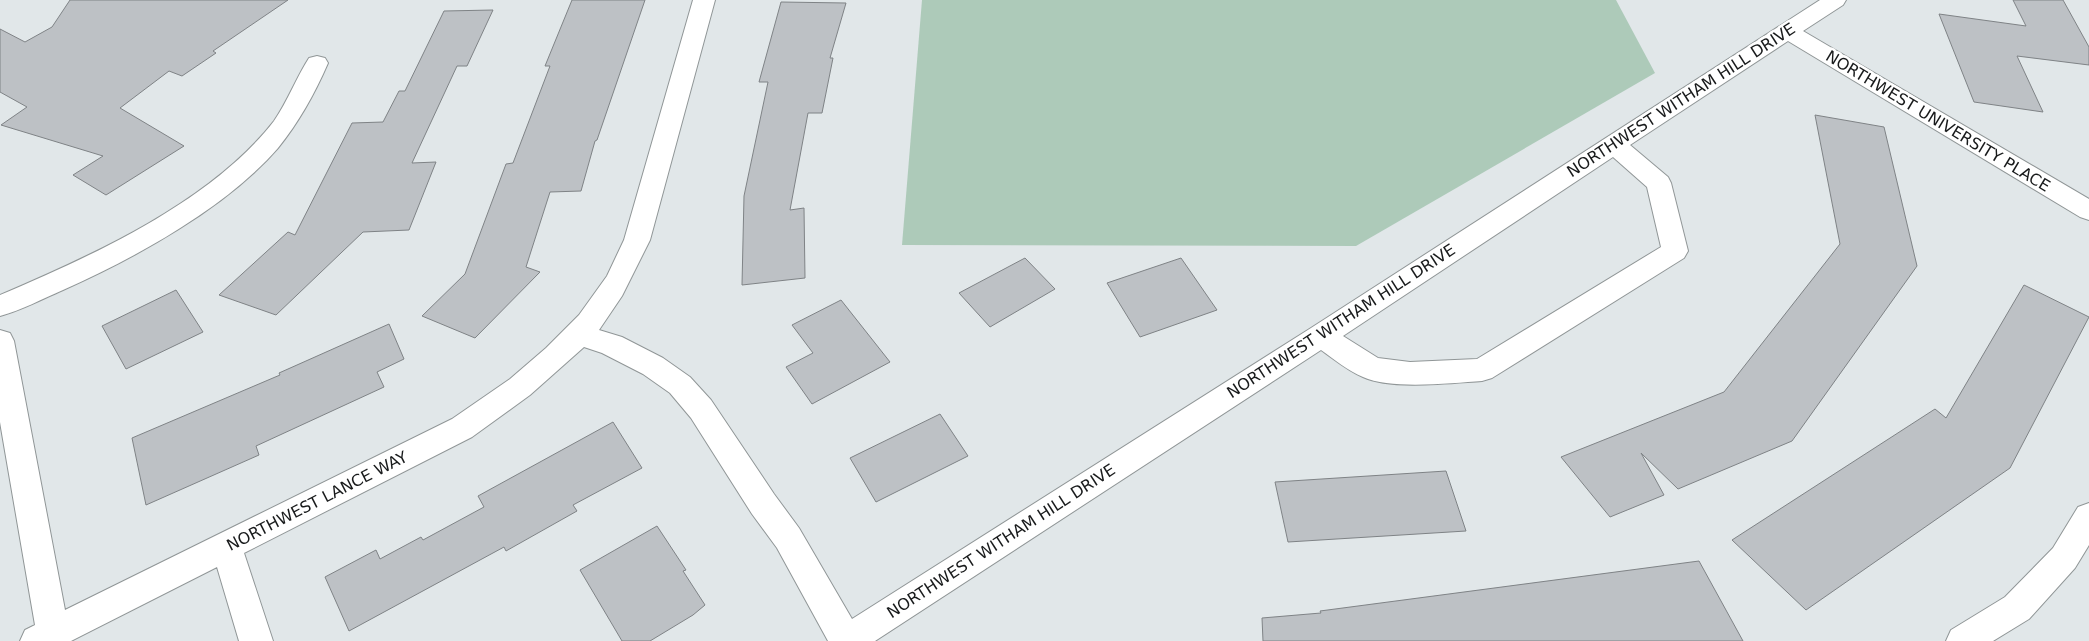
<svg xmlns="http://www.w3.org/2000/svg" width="2089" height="641" viewBox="0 0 2089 641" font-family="'DejaVu Sans',sans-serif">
<rect width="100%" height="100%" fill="#e1e7e9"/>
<polygon fill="#adcab9" points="922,0 1616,0 1655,73 1356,246 902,245"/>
<g fill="#bdc1c5" stroke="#7f8386">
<polygon points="70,0 288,0 213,51 216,53 182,76 169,71 120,108 184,146 106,195 73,175 103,156 1,125 27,107 0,92 0,29 25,42 52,27"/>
<polygon points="572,0 645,0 597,140 595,141 581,191 550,192 526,267 540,272 475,338 422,316 465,274 506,164 513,163 550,66 545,66"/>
<polygon points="2013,0 2063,0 2089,47 2089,65 2017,56 2043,112 1974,102 1939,14 2026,26"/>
<polygon points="781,2 846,3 830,58 833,58 822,113 808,113 790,210 804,208 805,278 742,285 744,196 768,82 759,82"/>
<polygon points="493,10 467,66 457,66 412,163 436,162 409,230 363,232 276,315 219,295 288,232 295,235 352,123 383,122 399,91 405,91 444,11"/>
<polygon points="1815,115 1884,127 1917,266 1792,441 1678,489 1641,453 1664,495 1610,517 1561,457 1724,392 1840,244"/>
<polygon points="1025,258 1055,289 990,327 959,293"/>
<polygon points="1181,258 1217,310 1140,337 1107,283"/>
<polygon points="2024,285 2089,317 2010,468 1806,610 1732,540 1935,409 1946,418"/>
<polygon points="176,290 203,332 126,369 102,326"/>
<polygon points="841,300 890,362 812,404 786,367 813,353 792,325"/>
<polygon points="389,324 404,359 377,372 384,387 256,446 259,455 146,505 132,438 280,375 279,373"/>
<polygon points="940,414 968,456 876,502 850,458"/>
<polygon points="613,422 642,468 573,505 577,511 506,551 504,547 349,631 325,577 376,550 380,559 421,537 423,540 484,507 478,496"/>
<polygon points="1446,471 1466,531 1288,542 1275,482"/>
<polygon points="657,526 686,570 683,571 705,605 693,615 650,641 622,641 580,570"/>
<polygon points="1699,561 1743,641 1263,641 1262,618 1321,613 1320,611"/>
</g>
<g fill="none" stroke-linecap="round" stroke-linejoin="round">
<g stroke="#909697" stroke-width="2">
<g id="minor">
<path d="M693,0H715L650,240L622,296L599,330L622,337L663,358L690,377L711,400L774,494L799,528L852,619L1311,328L1820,0H1846L1843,5L1803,31L2089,199V220L2080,217L1788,41L1630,145L1668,177L1671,183L1688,251L1684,258L1492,378L1482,381C1451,383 1391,390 1363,377C1348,371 1334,359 1321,350L875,641H828L777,548L752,514L691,418L670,393L643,374L602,353L584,347L530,395L472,437L244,553L273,641H239L217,567L71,641H20L25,630L35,625L0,422V330L10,333L14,341L65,610L452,419L510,379L546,348L579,315L607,276L624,240ZM1613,157L1647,187L1661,247L1477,359L1410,362L1378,358L1343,336Z"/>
<path d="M317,56L325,58L328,63C315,93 299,122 278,148C226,208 135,258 63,290C42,299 22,310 0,316V295C92,256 211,202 274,121C288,101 296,78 309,58Z"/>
<polygon points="2089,503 2089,545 2075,568 2029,619 1993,641 1946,641 1951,630 2005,597 2053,548 2078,507"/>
</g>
</g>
<use href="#minor" fill="#fff" fill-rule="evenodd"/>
</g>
<g text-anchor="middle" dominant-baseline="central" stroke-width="5" stroke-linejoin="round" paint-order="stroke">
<g font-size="16" fill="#181a1b" stroke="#fff">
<text transform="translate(1681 100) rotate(-33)">NORTHWEST WITHAM HILL DRIVE</text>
<text transform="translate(1938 121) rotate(31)">NORTHWEST UNIVERSITY PLACE</text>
<text transform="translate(1341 321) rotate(-33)">NORTHWEST WITHAM HILL DRIVE</text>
<text transform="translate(317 501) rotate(-27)">NORTHWEST LANCE WAY</text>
<text transform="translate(1001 541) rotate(-33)">NORTHWEST WITHAM HILL DRIVE</text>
</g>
</g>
</svg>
